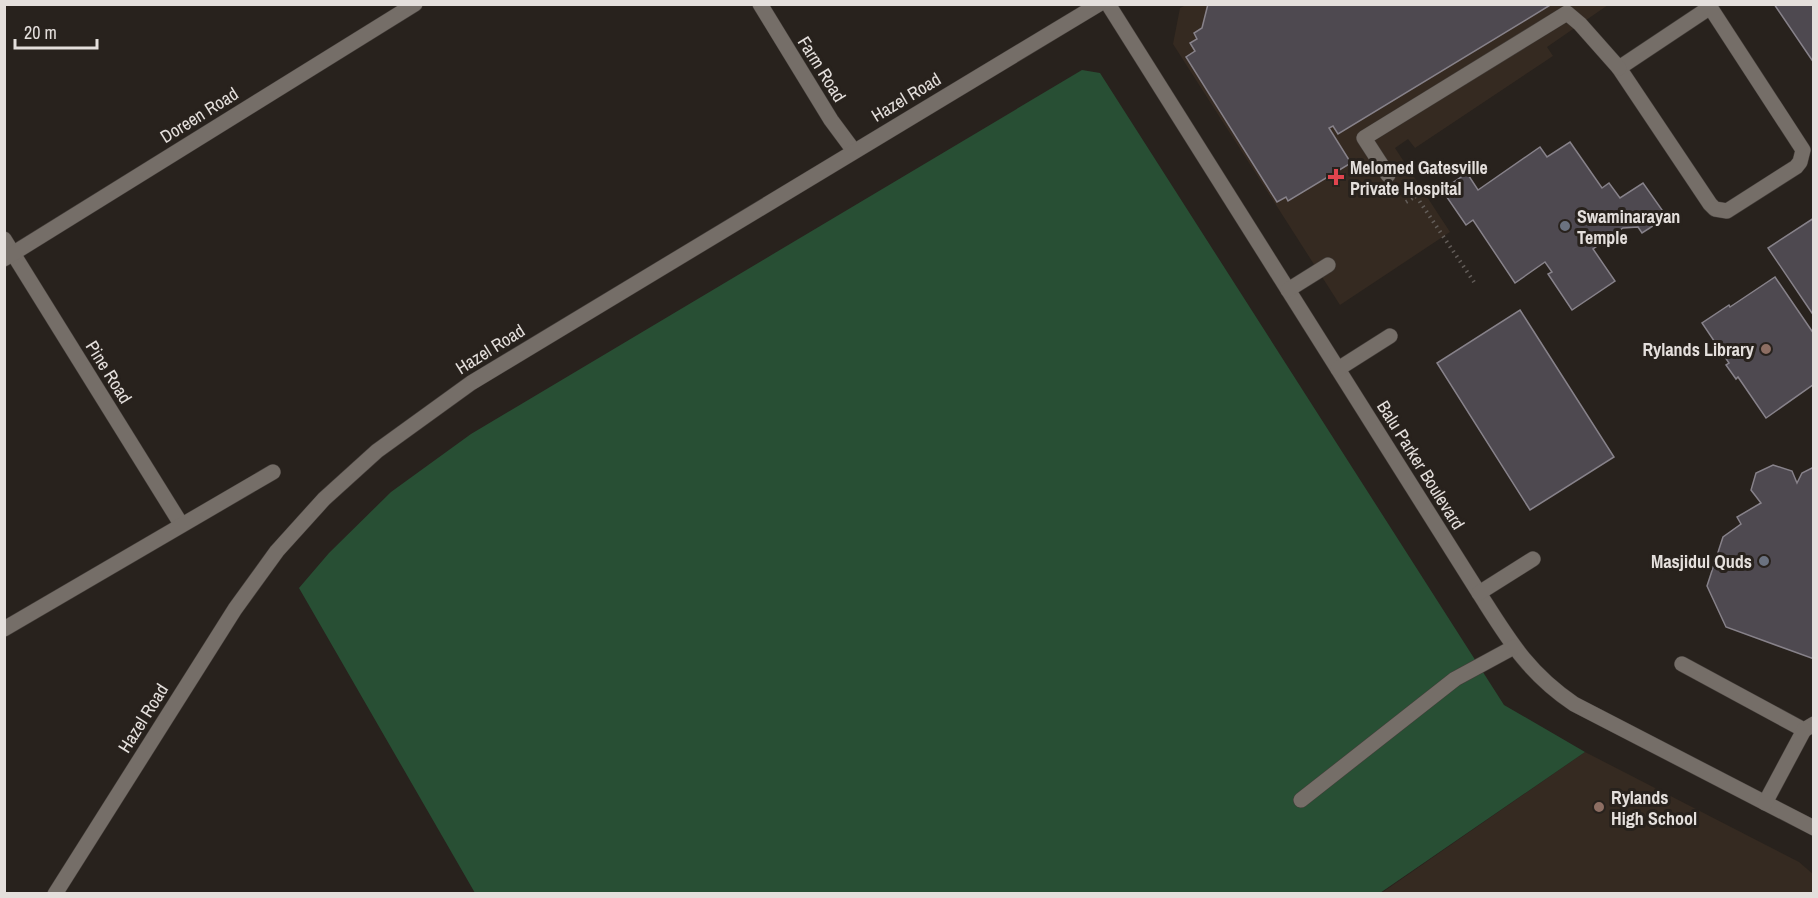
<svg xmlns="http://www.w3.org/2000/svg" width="1818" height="898" viewBox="0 0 1818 898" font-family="'Archivo Narrow',sans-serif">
<rect width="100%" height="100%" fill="#28221d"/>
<g fill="#352a21">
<polygon points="1186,5 1608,5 1547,47 1553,56 1415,148 1408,139 1395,148 1450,232 1340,305 1173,44 1180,8"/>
<polygon points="1585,752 1799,862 1814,875 1813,894 1380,894"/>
</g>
<polygon fill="#284f34" points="1082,70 1100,73 1504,705 1585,752 1380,893 475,893 299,588 329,553 391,492 471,434"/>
<g fill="#4e4950" stroke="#87828a" stroke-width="1.5">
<polygon points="1208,4 1552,4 1338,134 1333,126 1329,128 1351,163 1288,201 1286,197 1277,202 1186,57 1195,51 1190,43 1197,39 1194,33 1202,28"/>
<polygon points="1774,4 1814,4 1814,63"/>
<polygon points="1570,142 1602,188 1609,183 1620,198 1643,183 1667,217 1642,233 1638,227 1623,228 1593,249 1615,281 1572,310 1548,274 1552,272 1545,262 1515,283 1473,220 1466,225 1442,190 1467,173 1478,190 1540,147 1547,157"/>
<polygon points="1814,218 1814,316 1768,248"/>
<polygon points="1775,277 1814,334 1814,384 1766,418 1738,377 1736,379 1726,365 1729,363 1702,323 1729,305 1730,307"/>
<polygon points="1520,310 1614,457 1530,510 1437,363"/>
<polygon points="1773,465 1792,471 1797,483 1802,473 1814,467 1814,659 1726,627 1707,586 1723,537 1741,524 1737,517 1761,503 1751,490 1756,473"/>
</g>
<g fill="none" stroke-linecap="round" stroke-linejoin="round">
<g stroke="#443e3a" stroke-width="16">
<g id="minor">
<polyline points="760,4 831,120 854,151"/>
<path d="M1108,4L1479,593C1509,640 1527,672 1574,704L1814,828"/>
<polyline points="1708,4 1803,150 1800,162 1796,167 1727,211 1715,209 1710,204 1619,68 1709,8"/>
<polyline points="1388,175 1364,138 1567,13 1580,24 1619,68"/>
<polyline points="4,239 181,524"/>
<polyline points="4,259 415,4"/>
<polyline points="1288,290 1328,265"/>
<polyline points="1338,369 1390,336"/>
<polyline points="1479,593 1533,559"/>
<polyline points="4,629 273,472"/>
<polyline points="1682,664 1804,730 1814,724"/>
<polyline points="1301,800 1455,679 1514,647"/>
<polyline points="1765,803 1804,730"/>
<polyline points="55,894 235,609 277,551 324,499 377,451 471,383 1099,4"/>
</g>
</g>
<polyline stroke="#635d59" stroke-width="4" stroke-dasharray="1.5 4.5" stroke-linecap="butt" points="1406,202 1416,196 1474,282"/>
<use href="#minor" stroke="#756e68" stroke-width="15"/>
</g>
<path fill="#e0444e" stroke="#28221d" stroke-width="2" d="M1333 168h6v6h6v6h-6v6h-6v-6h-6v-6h6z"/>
<g fill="#6b7280" stroke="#28221d" stroke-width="2">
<circle cx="1565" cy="226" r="6"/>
<circle cx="1764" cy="561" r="6"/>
</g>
<g fill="#8d6e63" stroke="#28221d" stroke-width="2">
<circle cx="1766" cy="349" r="6"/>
<circle cx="1599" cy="807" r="6"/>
</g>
<g text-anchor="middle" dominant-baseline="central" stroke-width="6" stroke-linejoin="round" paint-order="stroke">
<g font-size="18" fill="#e4dfdc" stroke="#28221d">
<text transform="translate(822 69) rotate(58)">Farm Road</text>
<text transform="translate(906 97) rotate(-31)">Hazel Road</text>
<text transform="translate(199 115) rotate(-32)">Doreen Road</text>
<text transform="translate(490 349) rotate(-32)">Hazel Road</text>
<text transform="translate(109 372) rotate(58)">Pine Road</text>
<text transform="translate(1421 465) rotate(58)">Balu Parker Boulevard</text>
<text transform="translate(143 718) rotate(-58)">Hazel Road</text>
</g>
<g font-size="18" font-weight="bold" fill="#e4dfdc" stroke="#28221d" text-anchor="start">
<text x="1350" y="167">Melomed Gatesville<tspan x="1350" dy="21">Private Hospital</tspan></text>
<text x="1577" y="216">Swaminarayan<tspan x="1577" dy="21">Temple</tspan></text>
<text x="1754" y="349" text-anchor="end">Rylands Library</text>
<text x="1752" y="561" text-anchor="end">Masjidul Quds</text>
<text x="1611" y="797">Rylands<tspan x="1611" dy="21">High School</tspan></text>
</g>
</g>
<rect width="1818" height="898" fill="none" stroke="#e4dfdc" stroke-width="12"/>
<path d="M15 39v9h82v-9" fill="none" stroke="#e4dfdc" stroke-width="3"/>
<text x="24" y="39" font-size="18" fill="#e4dfdc" stroke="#28221d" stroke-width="4.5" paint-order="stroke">20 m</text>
</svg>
